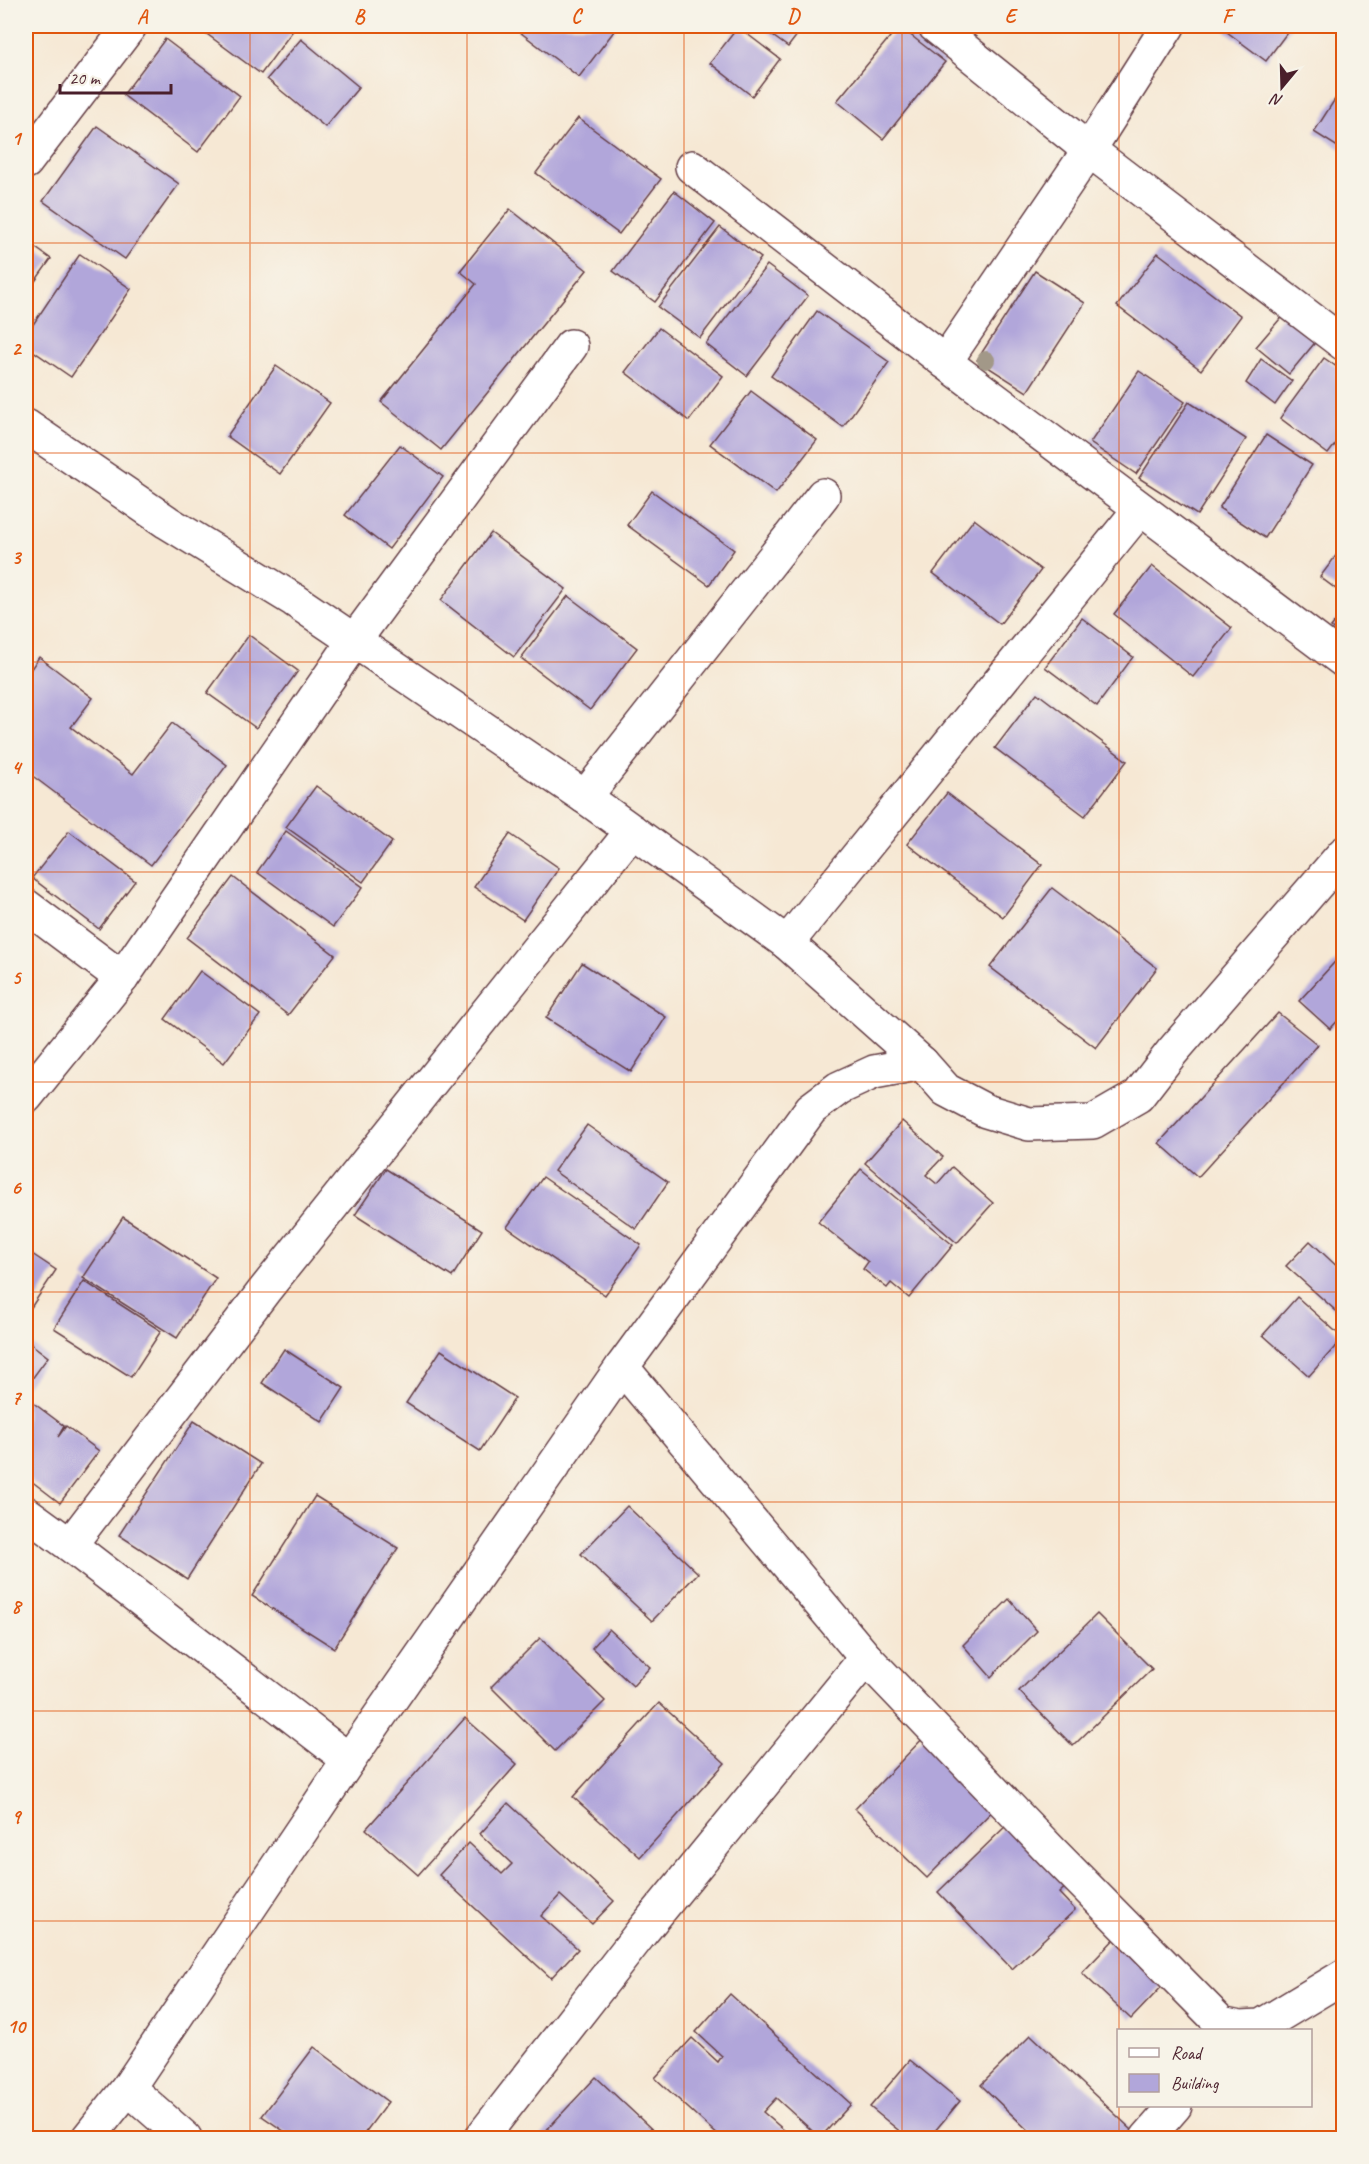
<svg xmlns="http://www.w3.org/2000/svg" width="1369" height="2164" viewBox="0 0 1369 2164" font-family="Caveat,sans-serif">
<rect width="100%" height="100%" fill="#f7f3e8"/>
<filter id="ink" filterUnits="userSpaceOnUse"><feTurbulence type="fractalNoise" baseFrequency=".0167" numOctaves="2"/><feDisplacementMap in="SourceGraphic" scale="12" xChannelSelector="R" yChannelSelector="G"/><feConvolveMatrix kernelMatrix="1 2 1 2 8 2 1 2 1" color-interpolation-filters="sRGB"/></filter>
<filter id="wash" filterUnits="userSpaceOnUse"><feTurbulence type="fractalNoise" baseFrequency=".008" numOctaves="4" result="noise"/><feDisplacementMap in="SourceGraphic" scale="24" xChannelSelector="R" yChannelSelector="G"/><feGaussianBlur stdDeviation="1.35" result="paint"/><feColorMatrix in="noise" values="0 0 0 0 0 0 0 0 0 0 0 0 0 0 0 0 0 1.4 0 .05"/><feComposite in="paint" operator="in"/></filter>
<g filter="url(#wash)">
<rect width="100%" height="100%" fill="#f6e8d4"/>
<g id="blocks">
<g fill="#b1a6da">
<polygon points="196,26 289,26 294,29 261,74"/>
<polygon points="512,26 618,26 579,77"/>
<polygon points="759,26 804,26 788,47"/>
<polygon points="899,26 945,62 883,139 837,101"/>
<polygon points="1219,26 1292,26 1266,61"/>
<polygon points="738,27 780,59 752,96 710,63"/>
<polygon points="165,39 240,96 198,152 123,95"/>
<polygon points="301,39 359,87 325,127 267,79"/>
<polygon points="1337,96 1344,100 1344,151 1314,132"/>
<polygon points="578,118 661,179 619,234 536,173"/>
<polygon points="97,126 179,184 125,259 43,201"/>
<polygon points="674,191 715,223 655,302 613,271"/>
<polygon points="510,209 587,270 441,450 381,402 476,284 460,271"/>
<polygon points="720,227 761,258 700,338 658,307"/>
<polygon points="26,241 51,259 26,294"/>
<polygon points="1158,253 1241,316 1201,370 1117,306"/>
<polygon points="80,254 131,289 71,377 26,346 26,335"/>
<polygon points="767,265 808,296 747,376 706,344"/>
<polygon points="1035,271 1085,303 1027,392 977,360"/>
<polygon points="817,311 889,362 843,427 771,376"/>
<polygon points="1285,313 1318,339 1289,374 1256,347"/>
<polygon points="659,328 723,376 689,421 625,372"/>
<polygon points="1324,358 1344,372 1344,433 1328,454 1280,418"/>
<polygon points="1261,359 1292,381 1275,405 1246,383"/>
<polygon points="276,366 330,403 280,474 227,436"/>
<polygon points="1139,371 1185,402 1136,474 1090,443"/>
<polygon points="751,391 817,440 776,493 710,444"/>
<polygon points="1189,402 1246,439 1197,515 1139,478"/>
<polygon points="1266,435 1312,465 1265,538 1219,508"/>
<polygon points="400,445 443,477 389,549 345,515"/>
<polygon points="652,491 734,550 709,585 627,525"/>
<polygon points="974,519 1041,570 1000,624 933,573"/>
<polygon points="491,533 566,589 514,657 441,600"/>
<polygon points="1344,545 1344,595 1320,577"/>
<polygon points="1152,566 1232,628 1193,677 1114,614"/>
<polygon points="568,596 637,648 590,710 521,658"/>
<polygon points="1344,611 1344,637 1331,627"/>
<polygon points="1082,618 1133,657 1097,706 1045,667"/>
<polygon points="249,635 298,671 256,728 207,693"/>
<polygon points="39,657 93,698 71,727 133,774 172,723 227,765 151,865 26,771 26,676"/>
<polygon points="1037,693 1127,761 1085,816 995,748"/>
<polygon points="316,786 392,842 363,882 286,827"/>
<polygon points="947,793 1042,865 1003,917 907,844"/>
<polygon points="69,831 135,881 99,929 32,878"/>
<polygon points="286,831 363,887 333,927 257,872"/>
<polygon points="510,834 559,868 523,920 474,887"/>
<polygon points="233,877 335,955 288,1015 187,938"/>
<polygon points="1052,888 1157,968 1096,1048 990,967"/>
<polygon points="1344,952 1344,1014 1330,1029 1299,1001"/>
<polygon points="582,963 666,1017 631,1072 546,1018"/>
<polygon points="200,971 260,1015 224,1063 165,1019"/>
<polygon points="1278,1013 1318,1045 1198,1177 1159,1143"/>
<polygon points="902,1121 943,1157 926,1175 937,1184 952,1167 993,1203 957,1243 865,1163"/>
<polygon points="587,1125 668,1182 636,1229 554,1171"/>
<polygon points="386,1169 482,1230 452,1277 355,1215"/>
<polygon points="861,1169 953,1245 909,1298 891,1283 887,1288 863,1269 868,1262 818,1222"/>
<polygon points="543,1177 641,1245 605,1295 507,1227"/>
<polygon points="123,1217 216,1278 177,1338 83,1278"/>
<polygon points="1310,1241 1344,1273 1344,1318 1286,1266"/>
<polygon points="26,1250 56,1270 26,1315"/>
<polygon points="84,1281 161,1331 131,1377 54,1328"/>
<polygon points="1297,1297 1343,1338 1309,1376 1263,1335"/>
<polygon points="26,1340 48,1357 26,1387"/>
<polygon points="284,1349 344,1388 322,1422 262,1383"/>
<polygon points="441,1350 515,1398 480,1451 406,1403"/>
<polygon points="28,1399 64,1426 58,1437 66,1426 99,1451 60,1503 26,1477 26,1401"/>
<polygon points="194,1421 261,1464 187,1579 119,1535"/>
<polygon points="315,1496 398,1548 334,1648 252,1596"/>
<polygon points="627,1506 698,1573 652,1621 581,1554"/>
<polygon points="1009,1599 1037,1631 991,1677 963,1645"/>
<polygon points="1097,1614 1152,1669 1073,1746 1019,1691"/>
<polygon points="609,1629 650,1667 633,1686 592,1648"/>
<polygon points="540,1638 605,1701 555,1751 491,1687"/>
<polygon points="659,1703 725,1763 640,1857 573,1797"/>
<polygon points="465,1718 517,1764 418,1875 366,1829"/>
<polygon points="926,1735 998,1805 927,1878 855,1809"/>
<polygon points="508,1803 614,1901 592,1924 560,1895 541,1916 578,1949 551,1978 439,1875 469,1843 502,1874 512,1864 480,1834"/>
<polygon points="1012,1820 1071,1882 1059,1893 1075,1910 1012,1969 938,1892"/>
<polygon points="1121,1932 1170,1978 1131,2019 1082,1973"/>
<polygon points="730,1994 851,2104 820,2138 776,2098 763,2112 793,2138 721,2138 655,2078 692,2038 718,2062 722,2056 696,2032"/>
<polygon points="1031,2035 1133,2131 1126,2138 1036,2138 981,2085"/>
<polygon points="314,2047 388,2102 361,2138 294,2138 262,2116"/>
<polygon points="910,2060 960,2101 929,2138 908,2138 870,2107"/>
<polygon points="596,2077 661,2138 539,2138"/>
</g>
</g>
</g>
<g filter="url(#ink)">
<use href="#blocks" fill-opacity="0" stroke="#643d44" stroke-width="1.5"/>
<g fill="none" stroke-linecap="round" stroke-linejoin="round">
<g stroke="#643d44" stroke-width="36">
<g id="minor">
<polyline points="935,26 1089,150 1344,344"/>
<polyline points="26,162 130,26"/>
<polyline points="692,167 945,362 1344,661"/>
<polyline points="945,362 1089,150 1168,26"/>
<polyline points="26,426 167,522 294,600 585,797 787,943 922,1063"/>
<polyline points="585,797 823,495"/>
<polyline points="26,906 122,978"/>
<polyline points="787,943 1140,509"/>
<polyline points="26,1097 122,978 354,641 571,346"/>
<polyline points="622,1367 866,1658 1052,1852 1221,2023 1240,2027 1261,2026 1344,1976"/>
<polyline points="70,1545 264,1291 632,831"/>
<polyline points="128,2088 185,2138"/>
<polyline points="481,2138 641,1933 866,1658"/>
<polyline points="1147,2138 1175,2106"/>
</g>
</g>
<g stroke="#643d44" stroke-width="36">
<polyline id="tertiary" points="26,1513 70,1545 349,1760"/>
</g>
<g stroke="#643d44" stroke-width="36">
<polyline id="secondary" points="88,2138 128,2088 349,1760 622,1367 811,1109 839,1088 874,1072 922,1063 946,1090 986,1111 1029,1124 1093,1122 1138,1096 1172,1052 1344,853"/>
</g>
<use href="#minor" stroke="#fff" stroke-width="33"/>
<use href="#tertiary" stroke="#fff" stroke-width="33"/>
<use href="#secondary" stroke="#fff" stroke-width="33"/>
</g>
<circle fill="#a29888" cx="986" cy="360" r="9"/>
</g>
<path fill="none" stroke="#e0560e" stroke-width="1.5" stroke-opacity="0.55" d="M250,26V2138M467,26V2138M684,26V2138M902,26V2138M1119,26V2030M26,243H1344M26,453H1344M26,662H1344M26,872H1344M26,1082H1344M26,1292H1344M26,1502H1344M26,1711H1344M26,1921H1344M1119,2106V2138"/>
<rect width="1369" height="2164" fill="none" stroke="#f7f3e8" stroke-width="66"/>
<rect x="1117" y="2029" width="195" height="78" fill="#f7f3e8" stroke="#b29e9c" stroke-width="1.5"/>
<rect x="1129" y="2048" width="30" height="9" fill="#ffffff" stroke="#b29e9c" stroke-width="1.5"/>
<text x="1171" y="2059" font-size="18" fill="#4a1f2b">Road</text>
<rect x="1129" y="2074" width="30" height="18" fill="#b1a6da" stroke="#b29e9c" stroke-width="1.5"/>
<text x="1171" y="2089" font-size="18" fill="#4a1f2b">Building</text>
<g transform="translate(1282 87) rotate(199)" stroke="#f7f3e8" stroke-width="4.5" paint-order="stroke">
<path d="M0-4.5L10 22L0 15L-10 22Z" fill="#4a1f2b"/>
<text y="-9" font-size="16" font-weight="bold" text-anchor="middle" fill="#4a1f2b">N</text>
</g>
<path d="M60 84v9h111v-9" fill="none" stroke="#4a1f2b" stroke-width="3"/>
<text x="69" y="84" font-size="18" fill="#4a1f2b" stroke="#f7f3e8" stroke-width="4.5" paint-order="stroke">20 m</text>
<rect x="33" y="33" width="1303" height="2098" fill="none" stroke="#e0560e" stroke-width="2"/>
<g font-size="20" text-anchor="middle" font-weight="bold" fill="#e0560e">
<text x="142" y="23">A</text>
<text x="359" y="23">B</text>
<text x="576" y="23">C</text>
<text x="793" y="23">D</text>
<text x="1010" y="23">E</text>
<text x="1227" y="23">F</text>
<text x="16" y="145">1</text>
<text x="16" y="355">2</text>
<text x="16" y="564">3</text>
<text x="16" y="774">4</text>
<text x="16" y="984">5</text>
<text x="16" y="1194">6</text>
<text x="16" y="1404">7</text>
<text x="16" y="1613">8</text>
<text x="16" y="1823">9</text>
<text x="16" y="2033">10</text>
</g>
</svg>
